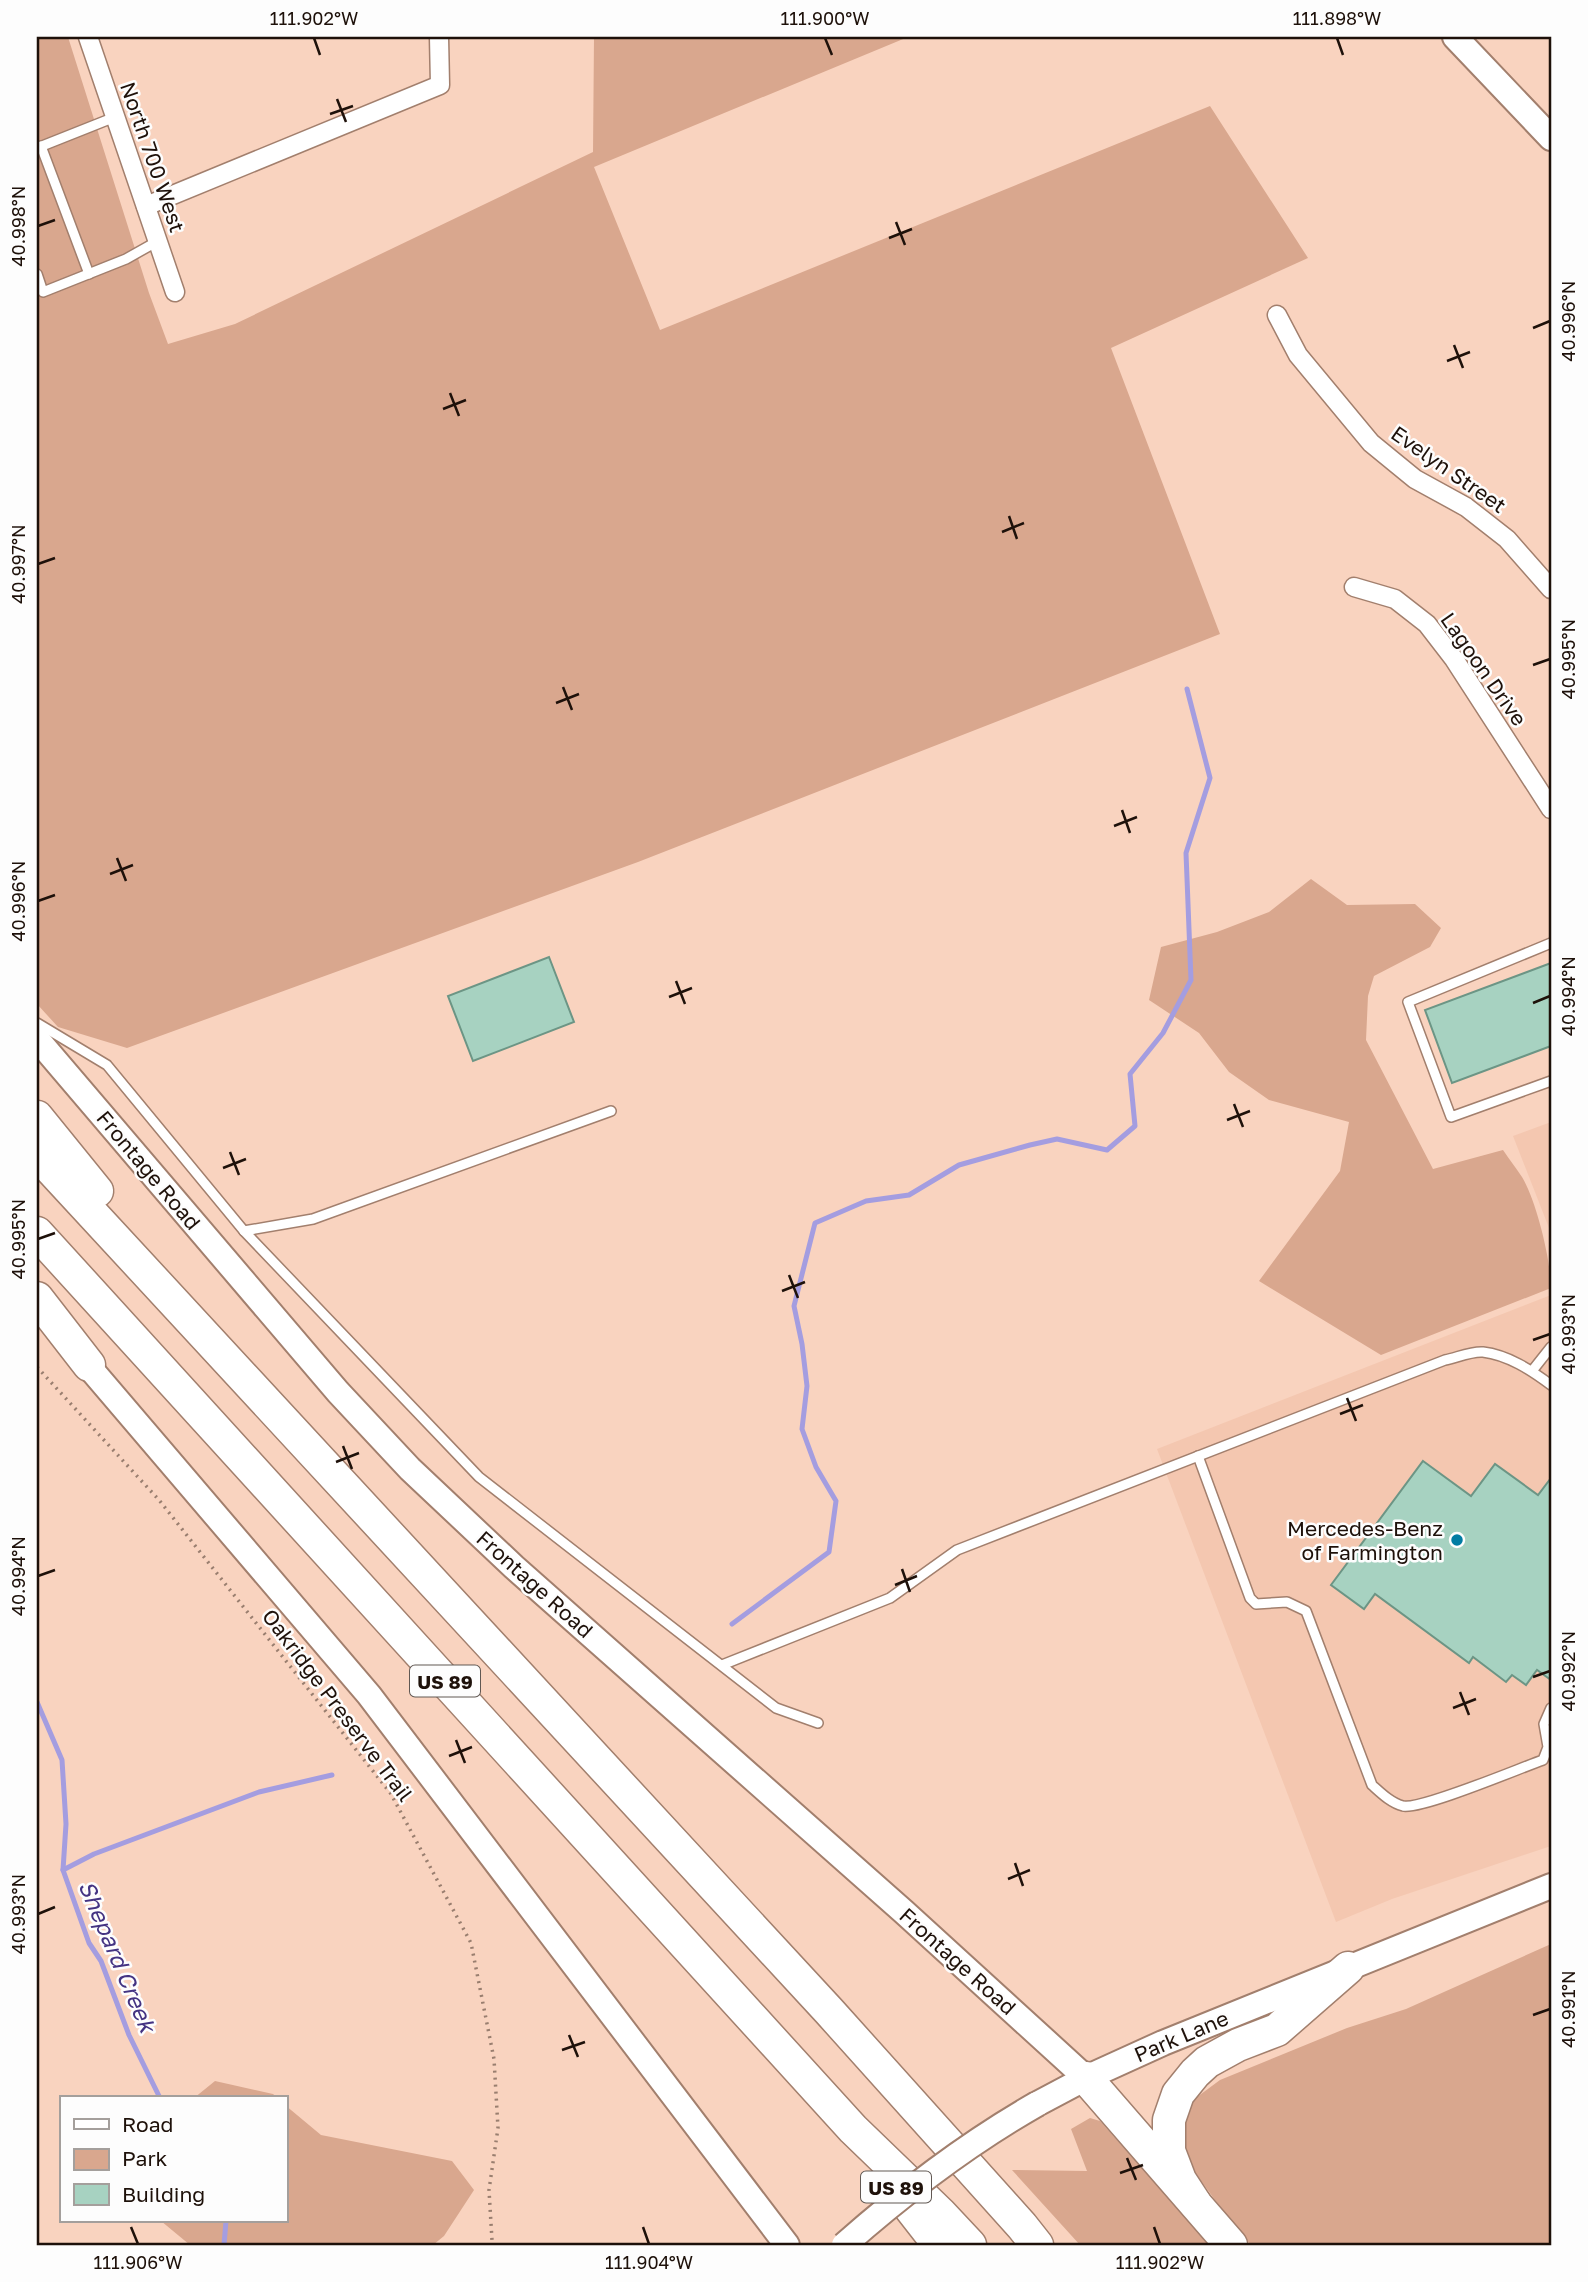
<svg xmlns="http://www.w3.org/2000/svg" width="1588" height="2282" viewBox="0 0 1588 2282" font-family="'Golos Text',sans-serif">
<rect width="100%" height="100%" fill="#f9d3bf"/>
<g fill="#f4c7b0">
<polygon points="1551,1122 1551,1233 1513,1136"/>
<polygon points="1551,1295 1551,1846 1392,1899 1336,1922 1157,1449"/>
</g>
<g fill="#d9a78e">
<polygon points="37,37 68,37 149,293 168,344 235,324 593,152 594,37 908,37 594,167 660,330 1210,106 1308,258 1111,348 1220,634 638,862 127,1048 58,1027 37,1004"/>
<path d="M1311,879L1347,905L1415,904L1441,928L1430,947L1374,976L1368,996L1366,1040L1433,1169L1503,1150C1509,1159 1516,1168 1522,1177C1536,1200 1551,1260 1551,1288L1381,1355L1259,1281L1340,1171L1349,1122L1269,1100L1229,1072L1199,1033L1149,1000L1161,947L1217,932L1269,912Z"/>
<polygon points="1551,1944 1551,2245 1251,2245 1228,2218 1191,2167 1186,2152 1184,2126 1193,2100 1220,2080 1347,2028 1406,2009"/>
<polygon points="215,2081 273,2094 278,2098 194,2098"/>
<polygon points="285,2105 321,2135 452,2161 474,2190 444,2236 433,2245 190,2245 161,2221 285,2221"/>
<polygon points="1090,2118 1100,2121 1210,2245 1080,2245 1012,2170 1087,2171 1071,2129"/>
</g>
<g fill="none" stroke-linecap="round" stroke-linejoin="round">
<g stroke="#a49de0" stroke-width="5">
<polyline points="732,1624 829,1552 836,1501 816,1467 802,1429 807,1386 802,1344 794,1306 815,1223 866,1201 909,1195 959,1165 1030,1145 1057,1139 1107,1150 1135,1126 1130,1074 1163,1033 1191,980 1186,853 1210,778 1187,689"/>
<polyline points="37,1702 62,1760 66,1824 63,1870 89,1943 101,1961 129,2035 160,2098"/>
<polyline points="63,1870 94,1854 259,1792 332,1775"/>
<polyline points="224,2245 226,2221"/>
</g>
</g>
<g fill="#a7d2c1" stroke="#6c9585" stroke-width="2">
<polygon points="549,957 574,1022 473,1061 448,996"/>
<polygon points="1551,963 1551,1046 1452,1083 1425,1010"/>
<polygon points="1423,1461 1471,1496 1495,1464 1538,1495 1551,1478 1551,1680 1537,1670 1526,1685 1512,1675 1506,1682 1473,1657 1469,1663 1375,1594 1364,1609 1331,1585"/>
</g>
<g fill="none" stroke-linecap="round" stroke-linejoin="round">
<g stroke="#a27f6d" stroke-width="12">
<g id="lane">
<polyline points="41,146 89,274"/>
<polyline points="37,148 115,117"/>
<polyline points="37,274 43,292 126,259 158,241"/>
<polyline points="1551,943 1408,1002 1451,1117 1551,1081"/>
<polyline points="37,1023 107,1065 244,1231 479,1477 776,1708 818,1723"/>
<polyline points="244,1231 313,1219 611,1111"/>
<polyline points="1532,1371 1551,1347"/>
<path d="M1198,1456L1250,1598L1256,1604L1287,1602L1306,1611L1372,1785C1381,1793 1391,1803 1403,1806C1421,1810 1520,1768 1543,1760L1548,1747L1544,1724L1551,1708"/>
<path d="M722,1665L890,1598L957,1550L1445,1360C1456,1358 1471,1351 1483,1352C1508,1355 1531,1370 1551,1385"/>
</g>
</g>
<g stroke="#a27f6d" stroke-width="21">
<g id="street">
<polyline points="88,37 175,292"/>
<polyline points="146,206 440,85 439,37"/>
<polyline points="1277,315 1298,355 1371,443 1415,479 1466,507 1507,539 1551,589"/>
<polyline points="1354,587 1395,599 1427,624 1454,659 1551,809"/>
</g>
</g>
<g stroke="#a27f6d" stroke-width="28">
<g id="secondary">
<polyline points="1455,37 1551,138"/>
<polyline points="37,1039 338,1392 410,1469 514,1567 904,1912 1086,2078"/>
<polyline points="78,1354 369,1695 787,2245"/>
<polyline points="1037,2104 1086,2078 1163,2043 1551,1886"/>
</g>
</g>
<g stroke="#a27f6d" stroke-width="35">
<g id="highway">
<polyline points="37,1117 97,1191"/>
<polyline points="37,1154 829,2011 1022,2226 1037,2245"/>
<polyline points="37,1233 853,2129 940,2213 970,2245"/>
<polyline points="37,1298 89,1365"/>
<polyline points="1086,2078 1231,2245"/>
<polyline points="1195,2203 1180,2180 1169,2151 1169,2120 1178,2094 1195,2073 1207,2062 1238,2045 1277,2030 1348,1968"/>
<polyline points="907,2204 939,2245"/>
</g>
</g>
<polyline stroke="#997e6f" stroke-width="3.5" stroke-dasharray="2 5" stroke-linecap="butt" points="37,1367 159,1500 391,1794 471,1943 494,2059 498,2128 489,2190 492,2240 490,2245"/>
<use href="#lane" stroke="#fff" stroke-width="9"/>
<use href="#street" stroke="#fff" stroke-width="18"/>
<use href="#secondary" stroke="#fff" stroke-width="24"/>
<use href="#highway" stroke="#fff" stroke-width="32"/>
<g stroke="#a27f6d" stroke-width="28" stroke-linecap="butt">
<path id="secondary-bridge" d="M844,2245C904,2192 967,2144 1037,2104"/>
</g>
<use href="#secondary-bridge" stroke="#fff" stroke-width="24"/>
</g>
<path fill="none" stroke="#1e110a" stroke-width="2.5" d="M314,38L320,55M825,38L832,55M1337,38L1343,55M337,99L346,122M330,114L353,106M896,222L905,245M38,226L55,220M889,238L912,229M1533,328L1550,321M1454,345L1463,368M1447,361L1470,352M450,393L459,416M443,409L466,400M1009,516L1017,539M1002,532L1024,523M38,564L55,558M1533,665L1550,659M563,687L572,710M556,703L579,694M1122,810L1130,833M1114,826L1137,817M117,858L126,881M110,874L133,865M38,901L55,895M676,981L685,1004M669,997L692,988M1533,1003L1550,996M1234,1104L1243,1127M1227,1120L1250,1111M230,1152L239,1175M223,1168L246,1159M38,1239L55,1233M789,1275L798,1298M782,1291L805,1282M1533,1340L1550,1334M1347,1398L1356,1421M1340,1414L1363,1405M343,1446L352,1469M336,1462L359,1453M902,1569L910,1592M38,1576L55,1570M895,1585L917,1576M1533,1677L1550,1671M1460,1692L1469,1715M1453,1708L1476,1699M456,1740L465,1763M449,1756L472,1747M1015,1863L1023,1886M1008,1879L1030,1870M38,1914L55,1907M1533,2015L1550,2009M569,2035L578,2057M562,2050L585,2042M1127,2158L1136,2180M1120,2173L1143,2165M131,2227L138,2244M643,2227L649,2244M1154,2227L1160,2244"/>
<circle fill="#007ca3" stroke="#fdfdfd" stroke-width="2.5" cx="1457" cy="1540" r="7"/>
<g text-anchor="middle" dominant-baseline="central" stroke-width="5" stroke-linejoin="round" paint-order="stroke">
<g fill="#fdfdfd" stroke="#615853" stroke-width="2">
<rect x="410" y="1665.5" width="70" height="31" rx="5"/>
<rect x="861" y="2171.5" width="70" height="31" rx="5"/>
</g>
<g font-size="19" font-weight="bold" fill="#1e110a">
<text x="445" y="1681">US 89</text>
<text x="896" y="2187">US 89</text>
</g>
<g font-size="21" fill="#1e110a" stroke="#fdfdfd">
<text transform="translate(153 157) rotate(71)">North 700 West</text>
<text transform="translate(1449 469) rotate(35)">Evelyn Street</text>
<text transform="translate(1484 669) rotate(55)">Lagoon Drive</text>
<text transform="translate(149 1170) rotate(50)">Frontage Road</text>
<text transform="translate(535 1584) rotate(42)">Frontage Road</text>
<text transform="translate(338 1705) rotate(53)">Oakridge Preserve Trail</text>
<text transform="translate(958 1961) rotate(42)">Frontage Road</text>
<text transform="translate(1181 2036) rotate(-23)">Park Lane</text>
</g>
<g font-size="21" fill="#1e110a" stroke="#fdfdfd" text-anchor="end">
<text x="1443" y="1528">Mercedes-Benz<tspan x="1443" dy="24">of Farmington</tspan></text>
</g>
<g font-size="23" font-style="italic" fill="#443382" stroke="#fdfdfd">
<text transform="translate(118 1956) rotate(67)">Shepard Creek</text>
</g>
</g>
<rect width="1588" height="2282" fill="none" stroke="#fdfdfd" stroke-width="77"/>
<rect x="60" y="2096" width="228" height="126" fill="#fdfdfd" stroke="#a49f9c" stroke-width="2"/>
<rect x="74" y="2119" width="35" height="10" fill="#ffffff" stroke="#a49f9c" stroke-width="2"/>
<text x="122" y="2132" font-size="21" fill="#1e110a">Road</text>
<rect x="74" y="2149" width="35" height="21" fill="#d9a78e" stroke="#a49f9c" stroke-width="2"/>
<text x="122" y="2166" font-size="21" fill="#1e110a">Park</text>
<rect x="74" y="2184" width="35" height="21" fill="#a7d2c1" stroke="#a49f9c" stroke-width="2"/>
<text x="122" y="2202" font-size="21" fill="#1e110a">Building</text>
<rect x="38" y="38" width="1512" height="2206" fill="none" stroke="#1e110a" stroke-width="2.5"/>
<g font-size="18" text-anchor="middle" fill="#1e110a">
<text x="314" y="25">111.902°W</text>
<text x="825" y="25">111.900°W</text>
<text x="1337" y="25">111.898°W</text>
<text transform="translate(19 226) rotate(-90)" y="6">40.998°N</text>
<text transform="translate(1569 321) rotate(-90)" y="6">40.996°N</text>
<text transform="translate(19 564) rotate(-90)" y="6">40.997°N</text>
<text transform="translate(1569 659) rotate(-90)" y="6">40.995°N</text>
<text transform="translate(19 901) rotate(-90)" y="6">40.996°N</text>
<text transform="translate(1569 996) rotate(-90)" y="6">40.994°N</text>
<text transform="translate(19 1239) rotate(-90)" y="6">40.995°N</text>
<text transform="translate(1569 1334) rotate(-90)" y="6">40.993°N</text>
<text transform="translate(19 1576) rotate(-90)" y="6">40.994°N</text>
<text transform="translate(1569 1671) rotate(-90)" y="6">40.992°N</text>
<text transform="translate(19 1914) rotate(-90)" y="6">40.993°N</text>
<text transform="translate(1569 2009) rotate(-90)" y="6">40.991°N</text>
<text x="138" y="2269">111.906°W</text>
<text x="649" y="2269">111.904°W</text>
<text x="1160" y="2269">111.902°W</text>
</g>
</svg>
